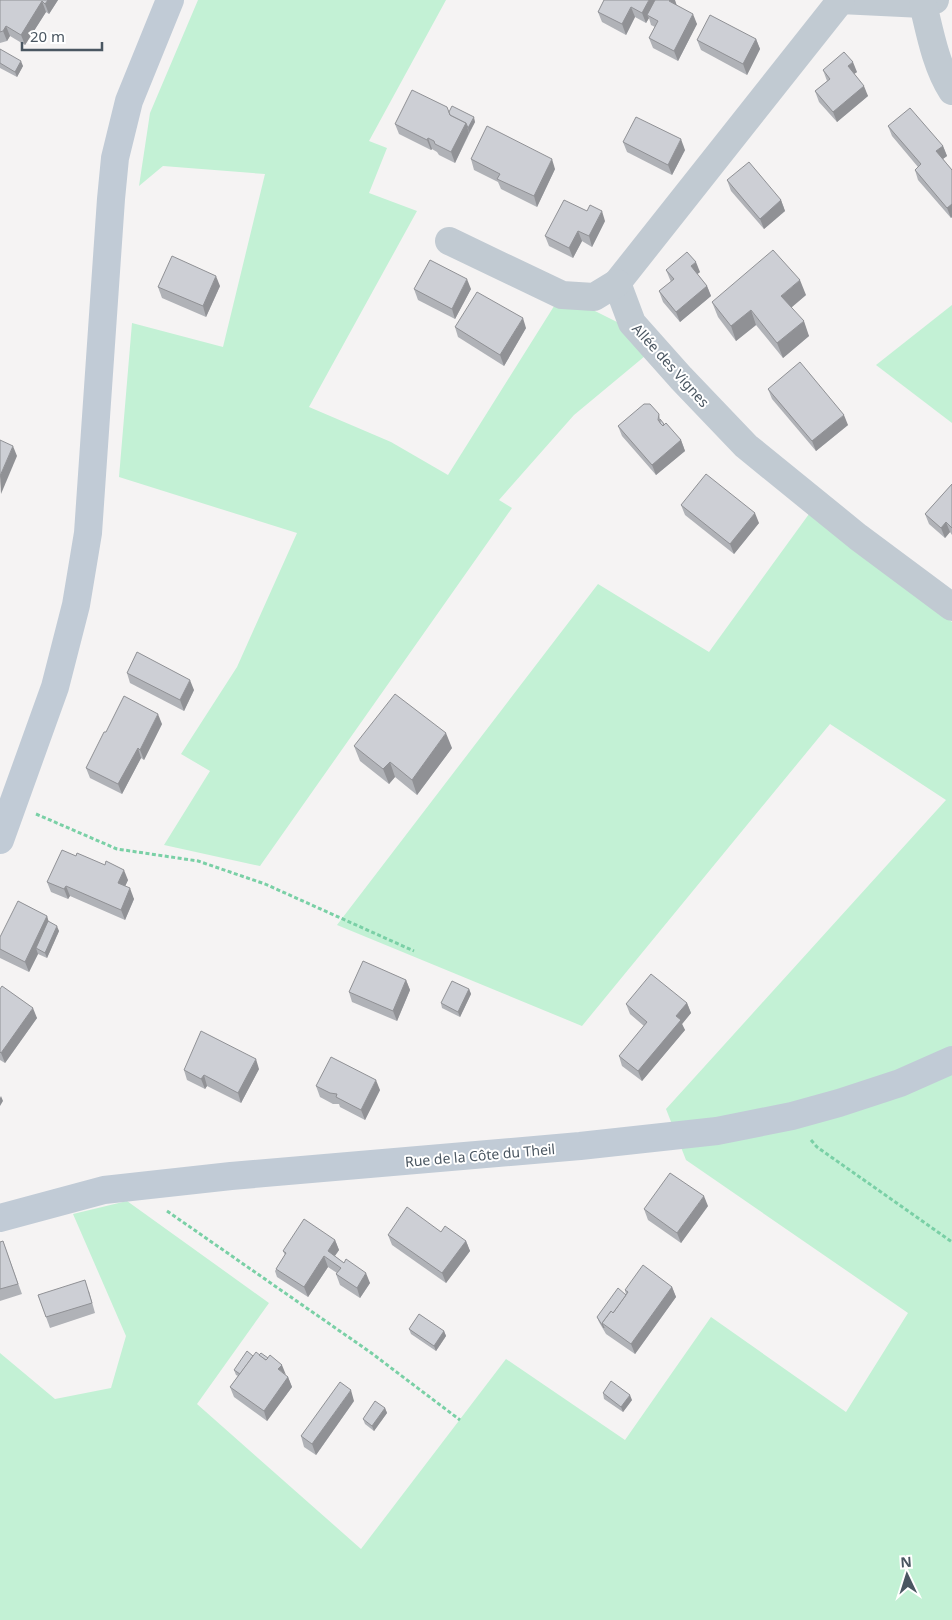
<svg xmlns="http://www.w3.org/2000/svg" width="952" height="1620" viewBox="0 0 952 1620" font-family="'Noto Sans',sans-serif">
<rect width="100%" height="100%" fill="#f5f3f3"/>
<g fill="#c3f1d5">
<polygon points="198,0 446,0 369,141 387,148 369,193 417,211 309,407 391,442 448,475 556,303 591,309 621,324 645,356 574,415 499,500 512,508 260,866 164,845 210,771 181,754 237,667 297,533 119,477 132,323 223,347 265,174 163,166 139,186 150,113"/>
<polygon points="952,305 952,423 876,365"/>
<polygon points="809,514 952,622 952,1620 0,1620 0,1353 55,1399 111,1388 126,1336 73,1214 127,1201 269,1303 197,1404 361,1549 506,1359 625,1440 711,1317 846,1412 908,1313 686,1160 666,1109 946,800 830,724 582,1026 337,925 598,584 709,652"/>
</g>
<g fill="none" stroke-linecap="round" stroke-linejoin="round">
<g stroke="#7ad0a6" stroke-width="3" stroke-dasharray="4 2.5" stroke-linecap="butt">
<polyline points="36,814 117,849 198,861 265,884 414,951"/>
<polyline points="811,1140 817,1147 952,1242"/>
<polyline points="167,1211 370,1352 460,1420"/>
</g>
<g stroke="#c1cad2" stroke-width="28">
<polyline points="840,0 923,4 935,0"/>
<polyline points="841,0 617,283 632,323 681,378 746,446 858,537 952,607"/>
<path d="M923,4C930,33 936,66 952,91"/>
<polyline points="449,241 562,295 594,297 617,283"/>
</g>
<g stroke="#c1cbd6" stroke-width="28">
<polyline points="0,840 55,687 76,605 88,533 111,199 115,158 129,101 170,0"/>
<polyline points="0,1218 104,1190 231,1176 580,1146 717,1131 792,1116 839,1103 900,1083 952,1060"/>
</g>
</g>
<g fill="#b0b2b7">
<polygon points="0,0 58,0 49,14 46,12 25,45 10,36 7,41 0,43"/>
<polygon points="604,0 676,5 697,24 678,61 653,48 649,38 655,27 651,25 649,18 646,23 635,17 626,35 602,22 598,12"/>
<polygon points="756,39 760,49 747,75 701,50 697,40"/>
<polygon points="0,49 23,66 17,77 0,68"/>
<polygon points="823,70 857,72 854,74 868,96 837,122 819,102 815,91 827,81"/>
<polygon points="475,122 455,163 439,155 437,152 432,149 431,150 399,134 395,124"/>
<polygon points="888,126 943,146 947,156 943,159 952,170 952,217 951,218 918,180 915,170 918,167 892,136"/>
<polygon points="623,142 685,150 672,175 627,152"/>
<polygon points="471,159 555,169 537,207 501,189 498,182 474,170"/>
<polygon points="727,180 781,200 785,211 764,229 731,191"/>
<polygon points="605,221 592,247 582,241 573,258 549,246 545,236"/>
<polygon points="666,270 700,272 697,274 707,286 711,296 680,322 663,302 659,291 671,282"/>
<polygon points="220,286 206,317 162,298 158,287"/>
<polygon points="414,289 471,289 455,319 418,300"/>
<polygon points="806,295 791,308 809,336 783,358 756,325 736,341 718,317 712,302"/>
<polygon points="455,327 526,328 504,366 458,337"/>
<polygon points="768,389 848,425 816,451 772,399"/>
<polygon points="659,414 660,419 664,424 681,440 685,451 656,475 622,436 618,426"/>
<polygon points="952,484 952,535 950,532 945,538 929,524 925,514"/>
<polygon points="681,505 759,523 734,554 685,515"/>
<polygon points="127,673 194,690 184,711 130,683"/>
<polygon points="162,724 144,760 141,758 122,794 90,778 86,768 106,732"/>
<polygon points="354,746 452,748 417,795 395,777 389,784 360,761"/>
<polygon points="76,856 128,880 125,886 134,899 125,920 70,896 68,899 51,892 47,882"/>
<polygon points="47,916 48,921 59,931 47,958 38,954 29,972 0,958 0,937"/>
<polygon points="406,980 410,990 397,1021 352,1002 349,992"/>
<polygon points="0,989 37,1018 5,1063 0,1060"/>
<polygon points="469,989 471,994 460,1017 442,1008 441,1003"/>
<polygon points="687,1003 691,1013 682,1024 685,1030 642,1081 622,1066 619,1056 644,1026 630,1014 626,1004"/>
<polygon points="259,1069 241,1103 207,1086 205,1089 187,1080 184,1070"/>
<polygon points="316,1086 380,1090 365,1120 340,1107 339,1104 333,1104 320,1097"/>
<polygon points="708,1206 681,1243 648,1220 644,1209"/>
<polygon points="441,1232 466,1241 470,1251 446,1283 392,1245 388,1235"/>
<polygon points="335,1240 339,1250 335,1256 370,1283 360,1298 340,1285 336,1274 337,1273 328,1267 308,1297 277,1277 275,1271 285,1255 283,1251"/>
<polygon points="3,1241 22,1294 0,1301 0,1242"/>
<polygon points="672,1287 676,1297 635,1354 606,1334 599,1322 597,1317 626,1295 625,1290"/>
<polygon points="89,1291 95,1313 50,1328 38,1295"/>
<polygon points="409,1329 444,1331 446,1336 436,1351 411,1334"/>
<polygon points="253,1356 288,1377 292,1387 267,1421 234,1397 230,1387 238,1376 236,1375 234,1370"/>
<polygon points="603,1393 632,1400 623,1412 604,1399"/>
<polygon points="354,1401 316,1455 304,1447 301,1436"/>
<polygon points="385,1408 387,1413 374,1431 365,1424 363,1419"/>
</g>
<g fill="#909195">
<polygon points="48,0 58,0 49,14 45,4"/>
<polygon points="649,0 658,0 647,15 649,18 646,23 642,13"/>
<polygon points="670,0 675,0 677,6 669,1"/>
<polygon points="42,1 46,12 25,45 21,35"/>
<polygon points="631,7 635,17 626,35 622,24"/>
<polygon points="693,14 697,24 678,61 674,51"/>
<polygon points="6,26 10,36 7,41 3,31"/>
<polygon points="756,39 760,49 747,75 743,64"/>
<polygon points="21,61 23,66 17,77 15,72"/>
<polygon points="853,62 857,72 851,76 848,66"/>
<polygon points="864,86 868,96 837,122 833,112"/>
<polygon points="474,117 475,122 469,133 468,128"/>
<polygon points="466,123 469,133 455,163 451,152"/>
<polygon points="428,138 432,149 431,150 427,140"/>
<polygon points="681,139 685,150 672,175 668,165"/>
<polygon points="943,146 947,156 940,161 936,151"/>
<polygon points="552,159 555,169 537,207 534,196"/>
<polygon points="781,200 785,211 764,229 760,219"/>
<polygon points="952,204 952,217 951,218 947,208"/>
<polygon points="602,211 605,221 592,247 589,236"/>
<polygon points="578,231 582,241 573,258 569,248"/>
<polygon points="696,262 700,272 695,276 691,266"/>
<polygon points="216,276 220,286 206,317 203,306"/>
<polygon points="467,279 471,289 455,319 452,309"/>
<polygon points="800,280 806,295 787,311 781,296"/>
<polygon points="707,286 711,296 680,322 676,312"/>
<polygon points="751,310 756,325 736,341 731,326"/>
<polygon points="523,318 526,328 504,366 500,355"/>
<polygon points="804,321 809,336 783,358 777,343"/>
<polygon points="844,415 848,425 816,451 812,441"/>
<polygon points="681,440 685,451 656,475 652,465"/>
<polygon points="13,446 17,456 1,494 0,476"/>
<polygon points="755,513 759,523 734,554 730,544"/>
<polygon points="946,522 950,532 945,538 941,528"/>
<polygon points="190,680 194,690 184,711 180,700"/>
<polygon points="158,714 162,724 144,760 140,750"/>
<polygon points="446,733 452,748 417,795 412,780"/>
<polygon points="138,748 141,758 122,794 118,784"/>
<polygon points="390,762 395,777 389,784 383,769"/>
<polygon points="124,870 128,880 122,893 118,883"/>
<polygon points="66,886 70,896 68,899 64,889"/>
<polygon points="130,888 134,899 125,920 121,910"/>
<polygon points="47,916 50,926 36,948 38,954 29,972 25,962"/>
<polygon points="57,926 59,931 47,958 45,953"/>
<polygon points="406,980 410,990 397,1021 393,1011"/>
<polygon points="469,989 471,994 460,1017 458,1012"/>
<polygon points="687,1003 691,1013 682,1024 685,1030 642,1081 638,1071 676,1016"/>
<polygon points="33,1008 37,1018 5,1063 1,1053"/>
<polygon points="256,1059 259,1069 241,1103 238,1093"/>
<polygon points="204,1075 207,1086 205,1089 201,1079"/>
<polygon points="376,1080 380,1090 365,1120 361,1110"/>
<polygon points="1,1096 3,1101 0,1106 0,1098"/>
<polygon points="704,1196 708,1206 681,1243 677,1233"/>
<polygon points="335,1240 339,1250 331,1261 328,1251"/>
<polygon points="466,1241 470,1251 446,1283 442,1273"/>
<polygon points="324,1256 328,1267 308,1297 304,1287"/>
<polygon points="366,1273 370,1283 360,1298 357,1288"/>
<polygon points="672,1287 676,1297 635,1354 631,1344"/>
<polygon points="444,1331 446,1336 436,1351 434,1346"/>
<polygon points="282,1365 286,1375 278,1369"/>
<polygon points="288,1377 292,1387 267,1421 264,1411"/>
<polygon points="351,1390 354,1401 316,1455 312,1444"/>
<polygon points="630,1395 632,1400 623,1412 621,1407"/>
<polygon points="385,1408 387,1413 374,1431 372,1426"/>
</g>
<g fill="#cdcfd5" stroke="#909195">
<polygon points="0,0 48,0 45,4 42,1 21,35 6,26 3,31 0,32"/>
<polygon points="604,0 649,0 642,13 631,7 622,24 598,12"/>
<polygon points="655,0 670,0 669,1 693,14 674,51 649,38 658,21 647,15"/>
<polygon points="710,15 756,39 743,64 697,40"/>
<polygon points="0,49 21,61 15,72 0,63"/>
<polygon points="844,52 853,62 848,66 864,86 833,112 815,91 830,79 823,70"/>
<polygon points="412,90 447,107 450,115 466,123 451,152 435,144 434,141 428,138 427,140 395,124"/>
<polygon points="452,106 474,117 468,128 466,123 450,115 449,112"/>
<polygon points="910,108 943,146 936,151 952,170 952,204 947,208 915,170 921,164 888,126"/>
<polygon points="636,117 681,139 668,165 623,142"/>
<polygon points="487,126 552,159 534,196 497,179 500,174 471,159"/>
<polygon points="749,162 781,200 760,219 727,180"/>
<polygon points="564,200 587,211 590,205 602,211 589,236 578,231 569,248 545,236"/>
<polygon points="773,250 800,280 781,296 804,321 777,343 751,310 731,326 712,302"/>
<polygon points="687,252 696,262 691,266 707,286 676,312 659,291 674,279 666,270"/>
<polygon points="172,256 216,276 203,306 158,287"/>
<polygon points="430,260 467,279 452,309 414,289"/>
<polygon points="477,292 523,318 500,355 455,327"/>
<polygon points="800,362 844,415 812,441 768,389"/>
<polygon points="644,404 650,404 659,414 658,420 663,426 666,423 681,440 652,465 618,426"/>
<polygon points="660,419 664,424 663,426 660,423"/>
<polygon points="0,440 13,446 0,476"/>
<polygon points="706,474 755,513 730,544 681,505"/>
<polygon points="952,484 952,528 946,522 941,528 925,514"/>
<polygon points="137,652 190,680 180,700 127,673"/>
<polygon points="395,694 446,733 412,780 390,762 383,769 354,746"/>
<polygon points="124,696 158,714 140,750 138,748 118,784 86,768 104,732 106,732"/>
<polygon points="62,850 76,856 77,853 105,865 106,861 124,870 118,883 130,888 121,910 66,886 64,889 47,882"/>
<polygon points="18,901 47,916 25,962 0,949 0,937"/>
<polygon points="48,921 57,926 45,953 36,948"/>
<polygon points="363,961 406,980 393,1011 349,992"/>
<polygon points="651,974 687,1003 676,1016 681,1020 638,1071 619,1056 647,1022 626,1004"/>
<polygon points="452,981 469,989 458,1012 441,1003"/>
<polygon points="2,986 33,1008 1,1053 0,1052 0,989"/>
<polygon points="201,1031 256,1059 238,1093 204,1075 201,1079 184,1070"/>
<polygon points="331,1057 376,1080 361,1110 336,1097 337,1094 330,1093 316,1086"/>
<polygon points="670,1173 704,1196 677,1233 644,1209"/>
<polygon points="407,1207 441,1232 445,1226 466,1241 442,1273 388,1235"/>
<polygon points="304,1219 335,1240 328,1251 344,1263 346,1259 366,1273 357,1288 336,1274 341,1268 324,1256 304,1287 276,1269 286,1253 283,1251"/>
<polygon points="3,1241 18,1284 0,1289 0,1242"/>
<polygon points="643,1265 672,1287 631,1344 602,1323 611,1311 613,1313 628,1292 625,1290"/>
<polygon points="85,1280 92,1303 46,1317 38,1295"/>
<polygon points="618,1288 626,1295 613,1313 611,1311 602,1323 604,1328 597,1317"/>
<polygon points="419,1314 444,1331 434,1346 409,1329"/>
<polygon points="247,1351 253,1356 240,1374 234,1370"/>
<polygon points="256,1352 266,1360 270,1355 282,1365 278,1369 288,1377 264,1411 230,1387"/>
<polygon points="261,1353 268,1358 266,1360 259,1355"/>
<polygon points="611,1381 630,1395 621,1407 603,1393"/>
<polygon points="340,1382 351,1390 312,1444 301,1436"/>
<polygon points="375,1401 385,1408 372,1426 363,1419"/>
</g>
<g text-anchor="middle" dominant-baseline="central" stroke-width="4" stroke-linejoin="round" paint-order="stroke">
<g font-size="14" fill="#4a5661" stroke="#fff">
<text transform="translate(671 365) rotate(48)">Allée des Vignes</text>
<text transform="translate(480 1155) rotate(-5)">Rue de la Côte du Theil</text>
</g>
</g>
<g transform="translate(907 1575) rotate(356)" stroke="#ffffff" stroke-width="4" paint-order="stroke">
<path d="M0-4L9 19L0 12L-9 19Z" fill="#4a5661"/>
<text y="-8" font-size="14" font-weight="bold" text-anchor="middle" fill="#4a5661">N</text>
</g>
<path d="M22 42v8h80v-8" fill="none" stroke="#4a5661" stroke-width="2.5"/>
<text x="30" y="42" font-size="15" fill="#4a5661" stroke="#ffffff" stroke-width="4" paint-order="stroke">20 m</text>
</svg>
